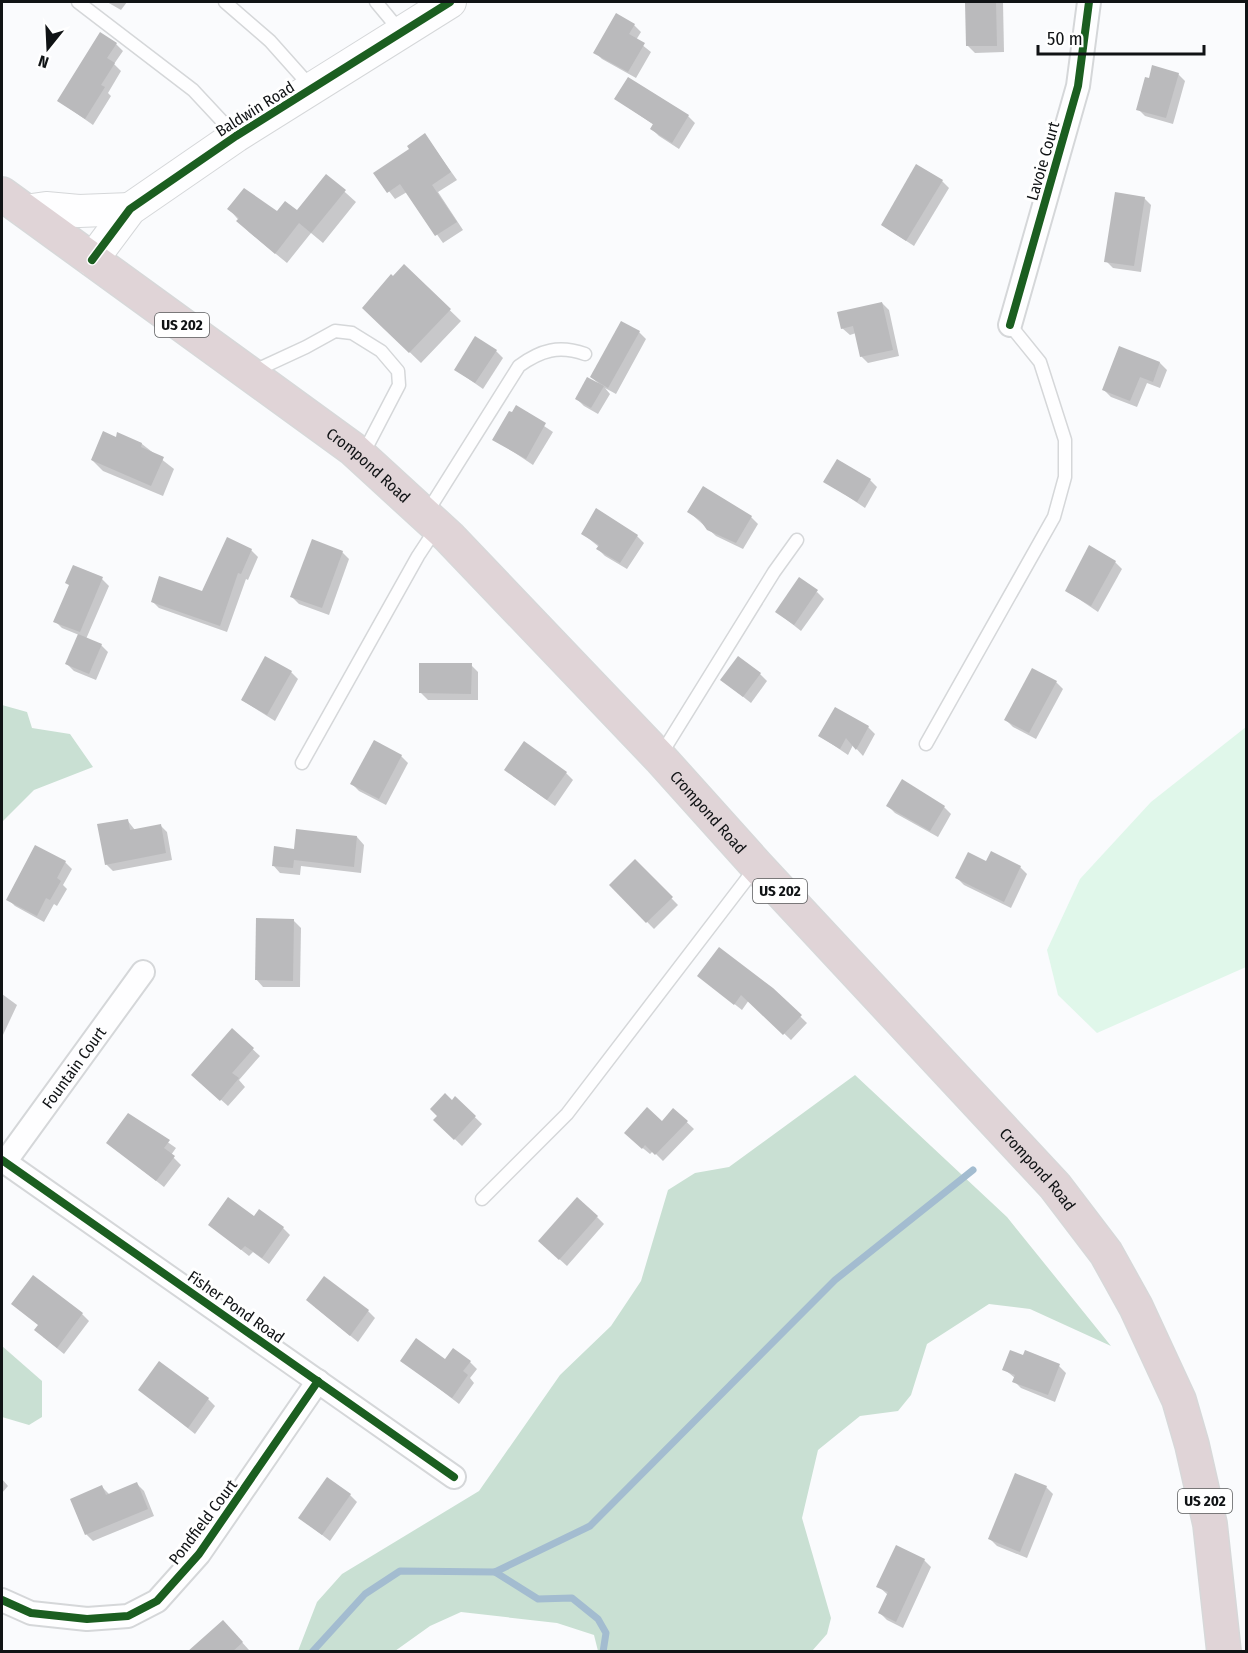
<svg xmlns="http://www.w3.org/2000/svg" width="1248" height="1653" viewBox="0 0 1248 1653" font-family="'Fira Sans Condensed',sans-serif">
<rect width="100%" height="100%" fill="#fafbfd"/>
<polygon fill="#e0f7ea" points="1246,727 1246,967 1097,1033 1058,995 1047,950 1080,879 1151,802"/>
<g fill="#c9e0d3">
<polygon points="2,705 27,712 32,728 70,734 93,767 34,790 2,822"/>
<polygon points="855,1075 1007,1217 1111,1346 1030,1309 989,1304 927,1344 911,1395 898,1411 860,1416 818,1450 802,1518 831,1618 827,1634 812,1651 598,1651 594,1635 557,1623 461,1612 430,1626 395,1651 298,1651 317,1602 342,1574 479,1491 560,1375 611,1326 641,1281 668,1190 695,1173 729,1167"/>
<polygon points="2,1346 42,1381 42,1417 29,1425 2,1417"/>
</g>
<g fill="#0003">
<polygon points="107,2 127,2 121,10"/>
<polygon points="967,2 1003,2 1004,52 975,53 968,46"/>
<polygon points="634,25 641,32 636,40 651,52 636,78 602,59 595,52"/>
<polygon points="116,44 123,51 114,64 121,71 108,93 111,96 93,125 59,101"/>
<polygon points="1178,74 1185,81 1173,124 1145,116 1138,109"/>
<polygon points="616,99 688,116 695,123 679,149 659,136 652,129 654,125"/>
<polygon points="425,135 457,180 438,192 463,230 443,243 407,192 395,199 375,173 411,150"/>
<polygon points="327,176 356,202 323,243 311,233 287,263 249,232 229,209 297,212"/>
<polygon points="942,181 949,188 914,246 882,225"/>
<polygon points="1144,198 1151,205 1141,272 1113,268 1106,261"/>
<polygon points="404,266 461,321 421,363 364,308 376,296 374,294"/>
<polygon points="882,303 889,310 899,356 868,363 861,356 856,333 850,335 842,328"/>
<polygon points="639,332 646,339 616,394 605,388 610,394 598,414 584,406 577,399 598,383 591,377"/>
<polygon points="1120,348 1160,363 1167,370 1160,388 1147,383 1137,407 1111,397 1104,390"/>
<polygon points="496,351 503,358 483,389 456,370"/>
<polygon points="517,408 553,432 533,465 494,439"/>
<polygon points="116,439 142,444 174,469 163,496 103,471 92,460"/>
<polygon points="870,480 877,487 865,508 825,481"/>
<polygon points="689,512 751,517 758,524 743,549 716,536"/>
<polygon points="582,533 637,536 644,543 627,569 605,556 598,549 599,547"/>
<polygon points="251,550 258,557 248,580 246,579 227,632 159,608 152,601 203,593"/>
<polygon points="342,552 349,559 329,615 299,604 292,597"/>
<polygon points="1115,562 1122,569 1098,612 1067,591"/>
<polygon points="102,579 109,586 86,639 101,645 108,652 96,680 74,671 67,664 79,635 62,628 55,621"/>
<polygon points="817,592 824,599 801,631 777,612"/>
<polygon points="471,665 478,672 478,700 428,700 421,693"/>
<polygon points="291,672 298,679 275,721 242,700"/>
<polygon points="760,674 767,681 751,703 722,680"/>
<polygon points="1056,682 1063,689 1036,739 1013,727 1006,720"/>
<polygon points="868,727 875,734 863,756 853,745 848,755 820,736"/>
<polygon points="401,756 408,763 386,805 359,791 352,784"/>
<polygon points="566,773 573,780 555,806 513,776"/>
<polygon points="888,806 944,807 951,814 938,837 895,813"/>
<polygon points="127,820 135,830 160,825 167,832 172,860 113,871 106,864"/>
<polygon points="357,837 364,845 361,873 301,866 300,875 280,873 273,865 295,851"/>
<polygon points="635,861 678,905 654,929 611,885"/>
<polygon points="65,862 72,869 63,885 67,889 57,906 54,904 44,922 15,906 8,899"/>
<polygon points="987,863 1020,867 1027,874 1011,908 964,885 957,878"/>
<polygon points="294,921 301,928 300,987 263,987 256,979"/>
<polygon points="699,976 772,989 807,1023 791,1040 749,1000 742,1010"/>
<polygon points="2,994 17,1005 2,1037"/>
<polygon points="232,1030 260,1056 239,1080 245,1087 228,1106 200,1081"/>
<polygon points="455,1098 482,1124 462,1146 435,1120"/>
<polygon points="674,1110 694,1129 663,1161 653,1151 650,1154 633,1140 662,1123"/>
<polygon points="129,1115 176,1148 171,1155 181,1165 164,1187 108,1143"/>
<polygon points="597,1217 604,1224 567,1266 547,1248"/>
<polygon points="210,1225 283,1228 290,1235 269,1264 253,1252 249,1256"/>
<polygon points="315,1307 368,1311 375,1318 358,1342"/>
<polygon points="82,1314 89,1321 64,1354 43,1337 40,1326"/>
<polygon points="402,1360 470,1362 477,1369 470,1378 474,1383 459,1404"/>
<polygon points="1059,1366 1066,1373 1055,1402 1021,1388 1014,1381 1015,1378 1004,1369"/>
<polygon points="140,1390 208,1399 215,1406 195,1434"/>
<polygon points="2,1479 8,1486 2,1493"/>
<polygon points="136,1483 144,1491 154,1516 93,1541 86,1534 102,1487 110,1495"/>
<polygon points="1046,1487 1053,1494 1027,1558 997,1546 990,1539"/>
<polygon points="350,1495 357,1502 330,1541 300,1518"/>
<polygon points="924,1560 931,1567 903,1628 887,1620 880,1613 888,1595 878,1586"/>
<polygon points="230,1629 249,1650 247,1652 192,1652"/>
</g>
<g fill="none" stroke-linecap="round" stroke-linejoin="round">
<g stroke="#a3bcd0" stroke-width="7">
<polyline points="495,1572 538,1599 572,1598 598,1619 606,1633 603,1652"/>
<polyline points="312,1652 365,1594 400,1571 495,1572 590,1526 835,1280 973,1170"/>
</g>
</g>
<g fill="#bababc">
<polygon points="965,2 996,2 997,46 966,46"/>
<polygon points="616,13 635,24 629,34 645,43 628,72 593,53"/>
<polygon points="100,32 117,43 107,58 115,63 101,85 105,87 85,119 57,101"/>
<polygon points="1152,65 1179,73 1166,118 1136,110 1145,77 1149,78"/>
<polygon points="628,77 689,115 672,143 650,129 653,124 614,99"/>
<polygon points="425,133 451,172 432,185 457,222 435,236 400,184 387,193 373,173 409,149 407,146"/>
<polygon points="916,164 943,180 906,241 881,225"/>
<polygon points="326,174 346,190 311,233 299,223 275,254 236,221 239,218 227,209 244,188 277,211 285,201 297,210"/>
<polygon points="1115,192 1145,197 1134,266 1104,262"/>
<polygon points="404,264 451,309 409,353 362,308 391,274 393,276"/>
<polygon points="882,302 893,350 860,357 853,326 841,329 837,312"/>
<polygon points="621,321 640,331 608,388 590,377"/>
<polygon points="475,336 497,350 475,383 454,370"/>
<polygon points="1119,346 1160,362 1153,382 1140,377 1130,401 1102,390"/>
<polygon points="587,377 604,386 591,408 575,399"/>
<polygon points="516,405 546,423 526,459 492,440 509,411 512,412"/>
<polygon points="103,431 116,437 117,432 142,443 141,447 164,457 151,486 91,460"/>
<polygon points="837,459 871,479 857,502 823,482"/>
<polygon points="703,486 752,516 736,543 707,530 700,520 687,512"/>
<polygon points="596,508 638,535 620,563 596,549 599,545 581,534"/>
<polygon points="227,537 252,549 241,574 238,573 220,626 151,602 159,576 202,591"/>
<polygon points="312,539 343,551 322,608 290,597"/>
<polygon points="1089,545 1116,561 1091,606 1065,591"/>
<polygon points="73,565 103,577 80,632 53,622 69,585 65,583"/>
<polygon points="799,577 818,590 794,625 775,612"/>
<polygon points="78,634 102,644 89,674 65,664"/>
<polygon points="265,656 292,671 267,715 241,700"/>
<polygon points="738,656 761,673 743,697 720,680"/>
<polygon points="419,663 472,663 471,694 419,693"/>
<polygon points="1032,668 1057,681 1029,733 1004,720"/>
<polygon points="835,707 869,726 856,750 846,738 840,749 818,736"/>
<polygon points="374,740 402,755 379,799 350,784"/>
<polygon points="524,741 567,772 547,800 504,770"/>
<polygon points="902,779 945,806 930,831 886,806"/>
<polygon points="128,819 130,830 161,824 166,853 105,865 97,824"/>
<polygon points="296,829 357,836 354,867 294,860 293,868 272,866 274,846 294,849"/>
<polygon points="35,845 66,861 57,878 61,881 50,900 46,898 37,916 6,900"/>
<polygon points="991,851 1021,866 1004,902 955,878 968,852 986,861"/>
<polygon points="635,859 673,897 646,923 609,885"/>
<polygon points="256,918 294,919 293,981 255,980"/>
<polygon points="719,947 773,988 802,1015 783,1035 741,995 734,1005 697,976"/>
<polygon points="232,1028 254,1048 232,1073 239,1078 220,1101 191,1075"/>
<polygon points="445,1093 452,1100 455,1096 476,1116 454,1140 433,1120 437,1116 430,1109"/>
<polygon points="647,1107 662,1121 673,1108 688,1121 655,1155 645,1145 642,1149 624,1133"/>
<polygon points="128,1113 170,1140 164,1148 175,1156 156,1181 106,1143"/>
<polygon points="228,1197 254,1216 259,1209 284,1227 262,1258 245,1246 241,1250 208,1225"/>
<polygon points="577,1197 598,1216 559,1260 538,1241"/>
<polygon points="33,1275 83,1313 57,1348 34,1330 38,1325 11,1304"/>
<polygon points="324,1276 369,1310 350,1336 306,1300"/>
<polygon points="416,1338 445,1359 453,1348 471,1361 463,1371 468,1375 452,1398 400,1361"/>
<polygon points="1010,1350 1023,1355 1025,1350 1060,1364 1048,1395 1012,1382 1015,1375 1002,1370"/>
<polygon points="159,1361 209,1398 188,1428 138,1390"/>
<polygon points="1015,1473 1047,1486 1020,1552 988,1539"/>
<polygon points="327,1477 351,1494 322,1535 298,1518"/>
<polygon points="137,1482 148,1509 85,1535 70,1499 102,1485 106,1495"/>
<polygon points="896,1545 925,1559 896,1622 878,1613 888,1592 876,1587"/>
<polygon points="223,1620 243,1642 232,1652 187,1652"/>
</g>
<g fill="none" stroke-linecap="round" stroke-linejoin="round">
<g stroke="#d5d7d9" stroke-width="15">
<g id="lane">
<polyline points="78,2 193,90 235,135"/>
<polyline points="225,2 270,41 311,87"/>
<polyline points="376,2 401,32"/>
<polyline points="252,372 306,347 335,331 352,333 381,351 398,371 399,385 362,456"/>
<path d="M426,514L519,366C541,350 559,345 585,354"/>
<polyline points="926,744 1054,517 1065,477 1065,440 1040,362 1010,325"/>
<polyline points="660,756 774,572 797,540"/>
<polyline points="302,763 418,556 437,527"/>
<polyline points="482,1199 567,1114 756,867"/>
</g>
</g>
<g stroke="#d5d7d9" stroke-width="26">
<g id="street">
<polyline points="1010,325 1078,86 1089,2"/>
<polyline points="2,1160 454,1477"/>
<path id="s1" d="M5,1162L143,972"/>
<polyline points="2,1600 31,1613 87,1619 128,1616 157,1601 199,1554 318,1381"/>
</g>
</g>
<g stroke="#d5d7d9" stroke-width="34">
<g id="secondary">
<polyline points="25,211 46,208 79,211 130,209"/>
<polyline points="92,260 130,209 236,136 450,2"/>
</g>
</g>
<g stroke="#d7d8d9" stroke-width="36">
<g id="highway">
<path id="s2" d="M2,194L353,449L449,537L660,758L757,866L1055,1186L1106,1253L1136,1307L1179,1400L1192,1445L1210,1524L1224,1652"/>
</g>
</g>
<use href="#lane" stroke="#fefeff" stroke-width="12"/>
<use href="#street" stroke="#fefeff" stroke-width="22"/>
<use href="#secondary" stroke="#fefeff" stroke-width="32"/>
<use href="#highway" stroke="#e0d4d7" stroke-width="33"/>
<g stroke="#fff" stroke-width="11">
<g id="cycleway">
<polyline points="92,260 130,209 236,136 450,2"/>
<polyline points="1010,325 1078,86 1089,2"/>
<polyline points="2,1160 454,1477"/>
<polyline points="2,1600 31,1613 87,1619 128,1616 157,1601 199,1554 318,1381"/>
</g>
</g>
<use href="#cycleway" stroke="#1b5e20" stroke-width="8"/>
</g>
<g text-anchor="middle" dominant-baseline="central" stroke-width="6" stroke-linejoin="round" paint-order="stroke">
<g fill="#fff" stroke="#585a5b" stroke-width="1.5">
<rect x="155" y="313" width="54" height="24" rx="4.5"/>
<rect x="753" y="879" width="54" height="24" rx="4.5"/>
<rect x="1178" y="1489" width="54" height="24" rx="4.5"/>
</g>
<g font-size="15" font-weight="bold" fill="#101315">
<text x="182" y="325">US 202</text>
<text x="780" y="891">US 202</text>
<text x="1205" y="1501">US 202</text>
</g>
<g font-size="16" fill="#101315" stroke="#fff">
<text transform="translate(255 109) rotate(-32)">Baldwin Road</text>
<text transform="translate(1043 161) rotate(-74)">Lavoie Court</text>
<text stroke="none"><textPath href="#s2" startOffset="456">Crompond Road</textPath></text>
<text stroke="none"><textPath href="#s2" startOffset="942">Crompond Road</textPath></text>
<text stroke="none"><textPath href="#s1" startOffset="117">Fountain Court</textPath></text>
<text stroke="none"><textPath href="#s2" startOffset="1428">Crompond Road</textPath></text>
<text transform="translate(236 1307) rotate(35)">Fisher Pond Road</text>
<text transform="translate(203 1522) rotate(-53)">Pondfield Court</text>
</g>
</g>
<rect width="1248" height="1653" fill="none" stroke="#101315" stroke-width="6"/>
<g transform="translate(48 48) rotate(198)" stroke="#ffffff" stroke-width="4.5" paint-order="stroke">
<path d="M0-4.5L10 22L0 15L-10 22Z" fill="#101315"/>
<text y="-9" font-size="16" font-weight="bold" text-anchor="middle" fill="#101315">N</text>
</g>
<path d="M1038 45v9h166v-9" fill="none" stroke="#101315" stroke-width="3"/>
<text x="1047" y="45" font-size="18" fill="#101315" stroke="#ffffff" stroke-width="4.5" paint-order="stroke">50 m</text>
</svg>
